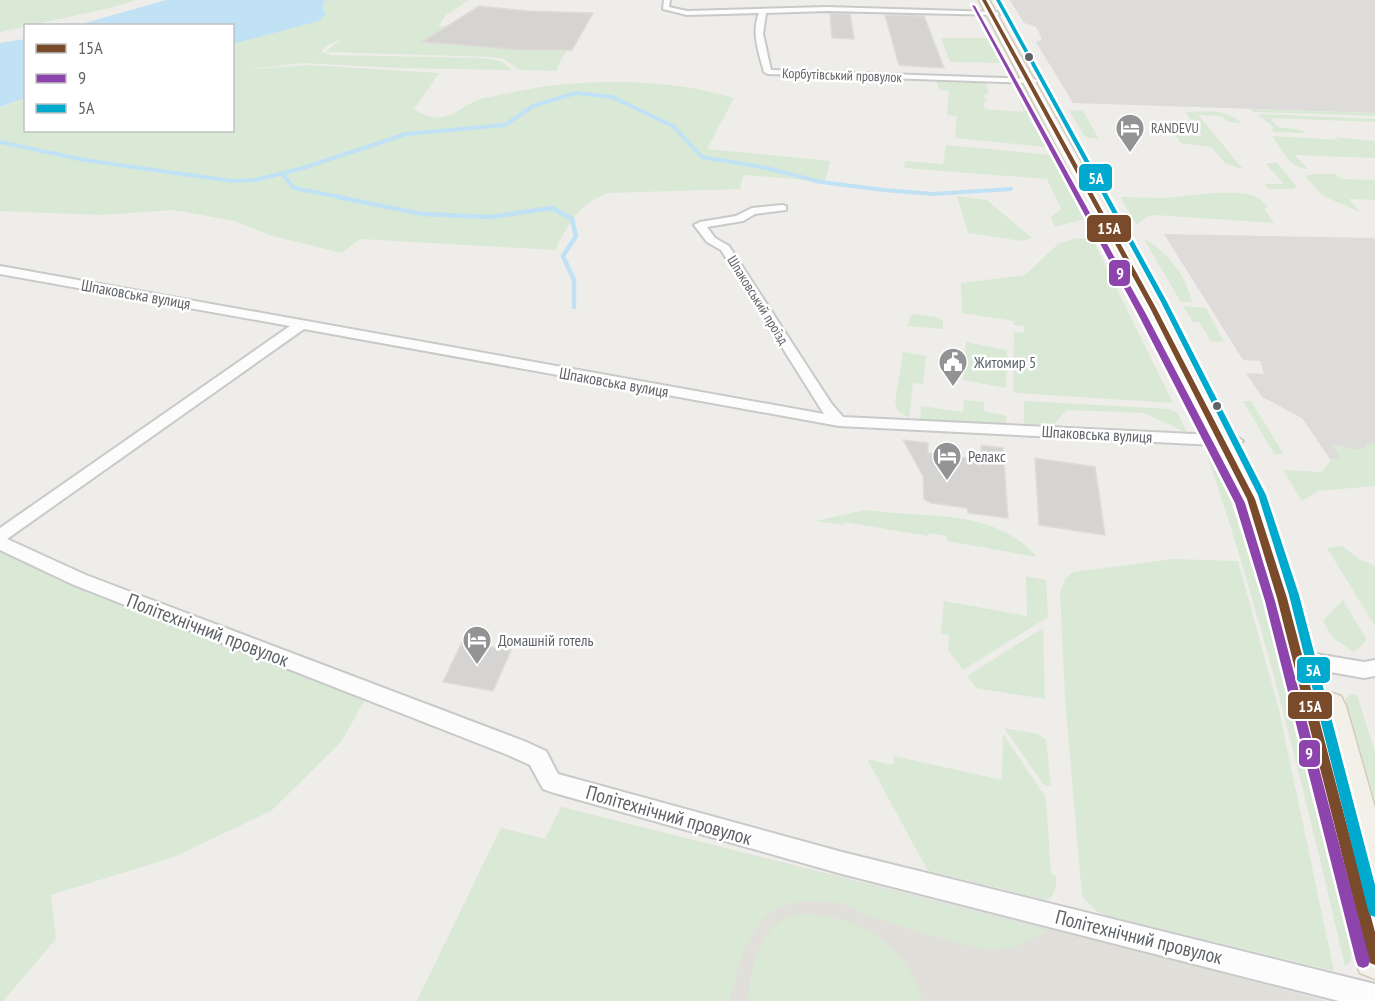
<svg xmlns="http://www.w3.org/2000/svg" width="1375" height="1001" viewBox="0 0 1375 1001" font-family="'PT Sans Narrow',sans-serif">
<rect width="100%" height="100%" fill="#eeedea"/>
<g fill="#dedcda">
<polygon points="1010,0 1375,0 1375,113 1073,103 1036,42 1042,40 1038,30 1035,26 1024,23"/>
<polygon points="1164,234 1375,238 1375,460 1330,459 1302,418 1262,397 1246,373 1264,374 1260,361 1243,360"/>
</g>
<polygon fill="#e1dfda" points="561,807 1177,961 1327,1001 417,1001 501,828 545,839"/>
<g fill="#d9e9d6">
<polygon points="0,0 136,0 110,8 0,32"/>
<path d="M329,0H469L446,15L439,26L575,39L560,61L557,71L520,70L504,59L492,57L326,52L340,40L326,46L321,52L332,55L482,58L501,61L512,70L398,68L303,63L244,70L308,65L439,73L414,109C451,132 457,102 489,97C511,93 534,87 556,85C614,79 679,81 734,98L707,149L830,161L825,181L743,175L740,189L608,193C577,205 570,222 555,250L360,239L342,253L272,236L235,221L173,210L102,215L0,211V108L25,98L26,130H232L233,44L319,21L326,13L323,12V2Z"/>
<polygon points="941,38 993,38 1005,63 950,62"/>
<polygon points="937,82 986,83 989,93 984,95 987,102 983,102 985,109 1024,112 1013,83 1047,147 955,138 957,116 947,115 949,91 939,90"/>
<polygon points="1019,84 1025,88 1089,210 1083,207"/>
<polygon points="1250,109 1375,113 1375,116 1253,112"/>
<polygon points="1069,110 1083,111 1099,139 1085,137"/>
<path d="M1185,112C1204,111 1228,109 1241,123L1228,122L1221,116L1198,115L1243,169L1226,164L1211,147L1181,143L1175,135L1202,136Z"/>
<polygon points="1262,114 1375,119 1375,122 1270,118 1278,127 1302,130 1305,133 1274,132 1272,129 1274,127 1258,115"/>
<path d="M1272,136L1340,140L1335,137L1375,141V158L1295,155L1308,169C1288,167 1283,150 1272,136Z"/>
<polygon points="946,145 1051,155 1085,219 1055,227 1051,217 1061,209 1047,179 904,168 905,161 943,164"/>
<polygon points="1268,163 1277,163 1297,187 1293,189 1268,189 1265,184 1284,184 1266,164"/>
<polygon points="1312,174 1335,174 1341,179 1375,180 1375,200 1349,199 1360,212 1358,211 1323,196 1305,176"/>
<path d="M1211,193C1230,193 1258,189 1268,208H1264L1274,223L1154,215L1148,216L1137,225L1120,197L1166,198Z"/>
<polygon points="957,196 987,200 1032,238 1021,241 968,233"/>
<polygon points="1077,238 1093,240 1173,403 1016,393 1013,390 1014,332 1024,333 1024,326 1014,325 1014,321 962,313 961,283 1025,275 1059,243"/>
<path d="M1144,239C1168,252 1186,276 1192,302H1181Z"/>
<polygon points="1099,241 1108,245 1134,295 1127,294"/>
<polygon points="1183,306 1206,308 1224,342 1211,341 1199,322 1193,322"/>
<polygon points="1135,311 1142,312 1196,413 1186,413"/>
<polygon points="912,314 936,317 943,321 943,329 907,326"/>
<polygon points="966,342 1007,350 1006,388 963,380"/>
<polygon points="903,352 926,356 923,384 913,383 909,418 898,411 895,402"/>
<polygon points="964,400 984,402 984,411 1006,416 1006,424 920,420 921,406 963,412"/>
<polygon points="1024,401 1170,409 1178,413 1187,433 1144,413 1067,410 1051,427 1024,425"/>
<polygon points="1243,401 1251,401 1283,453 1275,455"/>
<path d="M1375,443V486L1318,491L1302,501L1283,470L1322,472L1331,459H1341L1332,445C1344,444 1353,453 1365,448V444Z"/>
<path d="M1204,446C1218,453 1228,496 1234,511C1284,656 1316,805 1351,954L1350,963L1345,966C1304,791 1263,617 1204,446Z"/>
<path d="M866,510C925,519 994,507 1037,557L947,541V536L929,533L928,536L845,522L844,525L815,521Z"/>
<polygon points="0,543 369,693 341,742 271,811 174,857 51,895 56,939 3,1001 0,1001"/>
<polygon points="1342,546 1359,559 1375,566 1375,626 1327,548"/>
<polygon points="1174,559 1238,561 1279,710 1334,971 1108,916 1096,911 1082,896 1065,699 1060,592 1065,579 1073,572"/>
<polygon points="1026,576 1046,580 1048,617 963,670 948,650 949,635 941,634 944,601 1027,616"/>
<polygon points="1343,600 1367,640 1354,652 1333,638 1323,621"/>
<polygon points="1043,628 1045,699 976,688 967,676"/>
<polygon points="1351,694 1357,695 1375,752 1375,801 1346,703 1346,698"/>
<polygon points="1004,728 1038,734 1046,740 1051,786 1044,785"/>
<polygon points="1003,734 1046,798 1051,874 1056,876 1056,887 1051,898 1046,900 928,871 867,759 893,765 894,756 1002,780"/>
<polygon points="561,807 1048,930 1015,947 989,950 965,945 862,914 843,903 800,901 782,906 765,917 753,933 743,951 729,1001 417,1001 501,828 545,839"/>
<path d="M802,914C858,916 907,943 922,1001H747C754,962 757,922 802,914Z"/>
</g>
<g fill="#c1e1f5">
<polygon points="166,0 329,0 323,2 323,11 327,13 319,21 233,44 232,26 78,25"/>
<polygon points="25,39 25,98 0,107 0,43"/>
</g>
<g fill="none" stroke-linecap="round" stroke-linejoin="round">
<g stroke="#c1e1f5" stroke-width="4">
<polyline points="0,142 84,160 232,181 255,180 303,168 406,134 505,125 533,106 576,93 612,97 673,126 702,157 762,167 821,182 884,190 933,194 1011,189"/>
<polyline points="282,173 294,188 345,198"/>
</g>
<polyline stroke="#c1e1f5" stroke-width="4.5" points="338,197 422,214 490,217 552,208 572,219 576,236 563,256 574,280 574,307"/>
</g>
<g fill="#d5d4d3" stroke="#dedcd9" stroke-width="1.5">
<polygon points="479,6 527,11 593,13 572,50 522,50 422,42"/>
<polygon points="830,14 850,14 854,39 832,38"/>
<polygon points="885,15 924,16 944,68 899,65"/>
<polygon points="903,440 928,443 928,453 982,460 981,445 1003,448 1008,518 968,513 967,508 931,503 924,499 923,476"/>
<polygon points="1035,458 1095,467 1105,535 1039,525"/>
<polygon points="462,642 511,650 493,691 443,682"/>
</g>
<g fill="none" stroke-linecap="round" stroke-linejoin="round">
<g stroke="#c9c9c9" stroke-width="4">
<g id="street">
<path d="M664,0H670L669,7L687,11L826,7L997,12L999,15L826,11L766,13L763,34L771,70L1034,79L1038,81L1034,83L768,74L764,72C759,53 751,33 759,13L687,15L663,9Z"/>
<polygon points="782,205 786,206 786,210 755,214 743,221 707,227 715,238 729,246 831,403 843,417 1235,436 1243,441 1235,446 839,426 304,329 7,539 86,575 524,741 546,751 558,774 842,852 1375,984 1375,1001 1339,1001 842,874 551,792 543,789 530,765 508,755 74,585 0,550 0,528 290,326 0,274 0,266 824,414 721,250 707,242 694,225 700,222 736,216 752,208"/>
<polygon points="1298,651 1364,662 1375,660 1375,676 1364,678 1291,665 1288,659 1291,653"/>
</g>
</g>
<g stroke="#d4cbb9" stroke-width="3">
<polygon id="primary" points="979,0 989,0 1163,308 1264,499 1297,598 1323,694 1329,692 1341,696 1346,706 1375,808 1375,979 1360,973 1354,958 1267,598 1238,499 1143,308"/>
</g>
<use href="#street" fill="#fcfcfc" fill-rule="evenodd"/>
<use href="#primary" fill="#f3f0e9" fill-rule="evenodd"/>
<g stroke="#fff" stroke-width="5">
<polygon id="bus-1" points="982,0 986,0 1156,308 1255,499 1287,598 1375,932 1375,965 1370,963 1368,958 1277,598 1247,499 1150,308"/>
</g>
<g stroke="#fff" stroke-width="5">
<polygon id="bus-2" points="972,5 975,6 1146,314 1245,503 1275,601 1370,961 1368,966 1363,968 1358,966 1356,961 1265,601 1235,503 1138,314"/>
</g>
<g stroke="#fff" stroke-width="5">
<polygon id="bus-3" points="996,0 1000,0 1167,302 1266,495 1299,595 1375,885 1375,917 1370,915 1368,910 1289,595 1258,495 1161,302"/>
</g>
<use href="#bus-1" fill="#7a4b2a" fill-rule="evenodd"/>
<use href="#bus-2" fill="#8e44ad" fill-rule="evenodd"/>
<use href="#bus-3" fill="#00a9ce" fill-rule="evenodd"/>
</g>
<defs>
<g id="hotel-pin" transform="scale(1.5)"><path d="M0 17L-7.5 6A9.5 9.5 0 1 1 7.5 6Z" fill="#919395" stroke="#fff"/><path d="M-6-4.5h1.5V1H6V5H4.5V3h-9V5H-6ZM-4 0a1.8 1.8 0 1 1 3.6 0ZM.5 0V-2.5h3Q6-2.5 6 0Z" fill="#fff"/></g>
<g id="civic-pin" transform="scale(1.5)"><path d="M0 17L-7.5 6A9.5 9.5 0 1 1 7.5 6Z" fill="#919395" stroke="#fff"/><path d="M-.6-6.5H3V-4.5H.6V-3L4-1V1h2V6H-6V1h2V-1L-.6-3ZM-1.2 2.5V6h2.4V2.5Z" fill="#fff"/></g>
</defs>
<g fill-rule="evenodd">
<use href="#hotel-pin" x="1130" y="128"/>
<use href="#civic-pin" x="953" y="362"/>
<use href="#hotel-pin" x="947" y="456"/>
<use href="#hotel-pin" x="477" y="640"/>
</g>
<g fill="#5f6367" stroke="#fff" stroke-width="2">
<circle cx="1029" cy="57" r="5"/>
<circle cx="1217" cy="406" r="5"/>
</g>
<g text-anchor="middle" dominant-baseline="central" stroke-width="5" stroke-linejoin="round" paint-order="stroke">
<g font-size="14" fill="#5f6367" stroke="#fff">
<text transform="translate(842 75) rotate(2)">Корбутівський провулок</text>
<text transform="translate(758 300) rotate(58)">Шпаковський проїзд</text>
</g>
<g font-size="14" fill="#5f6367" stroke="#fff" text-anchor="start">
<text x="1151" y="128">RANDEVU</text>
</g>
<g font-size="16" fill="#5f6367" stroke="#fff">
<text transform="translate(136 294) rotate(10)">Шпаковська вулиця</text>
<text transform="translate(614 382) rotate(10)">Шпаковська вулиця</text>
<text transform="translate(1097 434) rotate(3)">Шпаковська вулиця</text>
</g>
<g font-size="16" fill="#5f6367" stroke="#fff" text-anchor="start">
<text x="974" y="362">Житомир 5</text>
<text x="968" y="456">Релакс</text>
<text x="498" y="640">Домашній готель</text>
</g>
<g font-size="20" fill="#5f6367" stroke="#fff">
<text transform="translate(208 630) rotate(21)">Політехнічний провулок</text>
<text transform="translate(669 815) rotate(16)">Політехнічний провулок</text>
<text transform="translate(1139 937) rotate(14)">Політехнічний провулок</text>
</g>
</g>
<g stroke="#fff" stroke-width="2">
<rect x="1078" y="163" width="35" height="29" rx="6" fill="#00a9ce"/>
<rect x="1086" y="214" width="46" height="29" rx="6" fill="#7a4b2a"/>
<rect x="1108" y="259" width="23" height="28" rx="6" fill="#8e44ad"/>
<rect x="1296" y="656" width="35" height="28" rx="6" fill="#00a9ce"/>
<rect x="1287" y="691" width="46" height="29" rx="6" fill="#7a4b2a"/>
<rect x="1298" y="739" width="23" height="29" rx="6" fill="#8e44ad"/>
</g>
<g font-size="16" text-anchor="middle" font-weight="bold" fill="#fff">
<text x="1096" y="184">5А</text>
<text x="1109" y="234">15A</text>
<text x="1120" y="279">9</text>
<text x="1313" y="676">5А</text>
<text x="1310" y="712">15A</text>
<text x="1309" y="759">9</text>
</g>
<rect x="24" y="24" width="210" height="108" fill="#ffffff" stroke="#bfc1c2" stroke-width="1.5"/>
<rect x="36" y="44" width="30" height="9" fill="#7a4b2a" stroke="#bfc1c2" stroke-width="1.5"/>
<text x="78" y="54" font-size="18" fill="#5f6367">15A</text>
<rect x="36" y="74" width="30" height="9" fill="#8e44ad" stroke="#bfc1c2" stroke-width="1.5"/>
<text x="78" y="84" font-size="18" fill="#5f6367">9</text>
<rect x="36" y="104" width="30" height="9" fill="#00a9ce" stroke="#bfc1c2" stroke-width="1.5"/>
<text x="78" y="114" font-size="18" fill="#5f6367">5А</text>
</svg>
